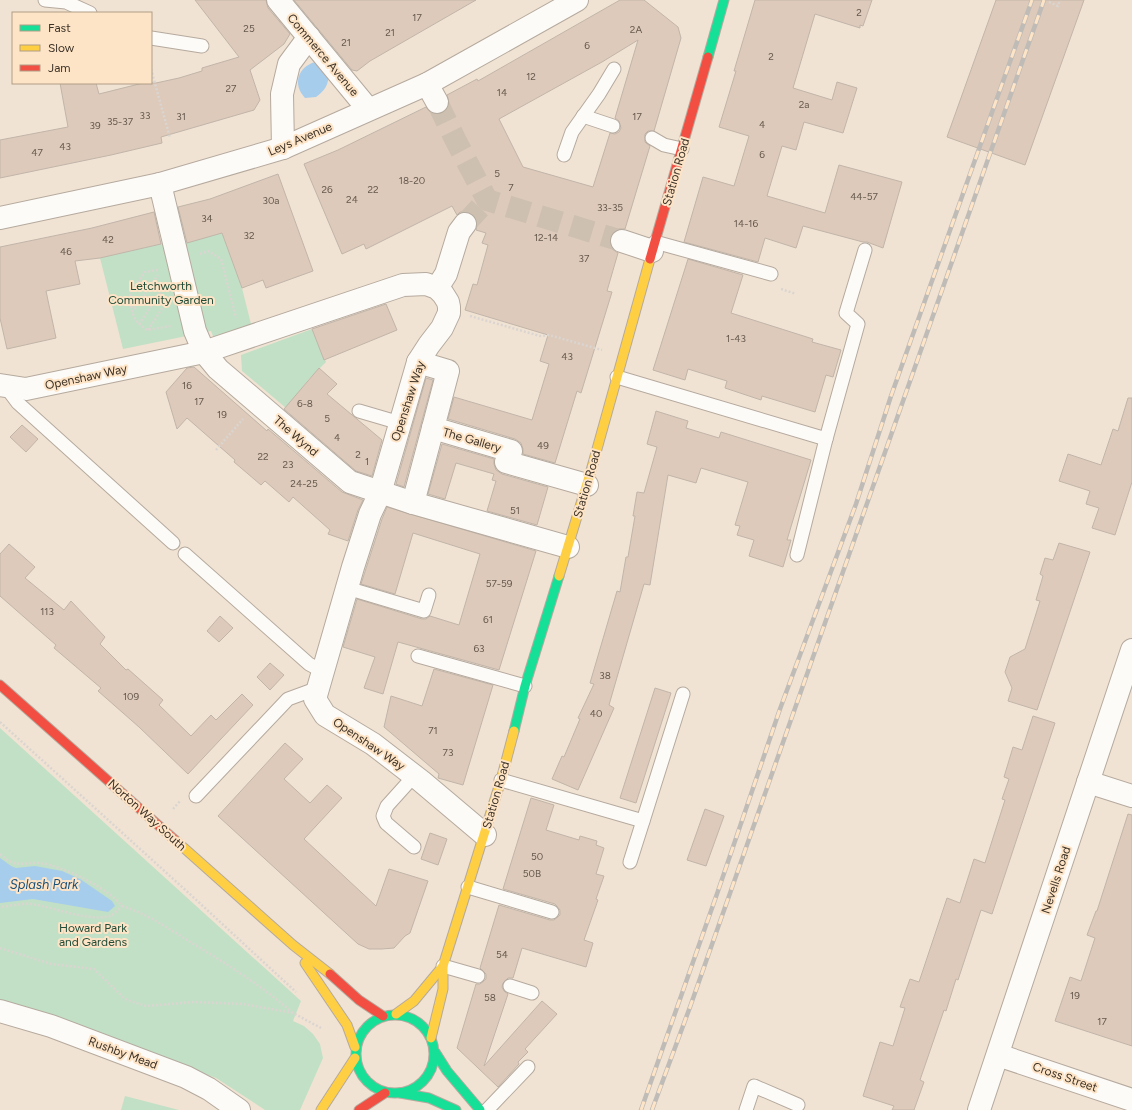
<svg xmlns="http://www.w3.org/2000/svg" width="1132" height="1110" viewBox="0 0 1132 1110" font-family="Figtree,sans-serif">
<rect width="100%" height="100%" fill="#f1e3d3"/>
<g fill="#c2e0c6">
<polygon points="222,232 242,288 252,328 215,341 211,331 123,349 100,258 166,242 183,244"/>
<polygon points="312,329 326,362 309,379 286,408 242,371 241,355"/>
<polygon points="0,728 301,1001 293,1021 304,1026 313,1034 320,1044 323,1058 300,1110 265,1110 216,1078 118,1041 0,1000"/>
<polygon points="125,1096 179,1110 121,1110"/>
</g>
<g fill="#a7cdec">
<path d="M315,62L328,73C330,84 324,91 316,97L305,98C292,84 298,67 315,62Z"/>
<polygon points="0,858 11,866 16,868 35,866 62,871 80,879 112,901 115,906 108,912 33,899 0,903"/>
</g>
<g fill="#ddcabb" stroke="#c1b5aa" fill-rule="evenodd">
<polygon points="195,0 266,0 268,8 290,34 284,44 250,70 260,100 254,110 161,137 162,143 111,155 0,178 0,140 68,127 60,83 96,83 99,94 143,83 156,83 179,78 202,71 202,68 239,57"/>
<polygon points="294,0 476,0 370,61 357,71 352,70"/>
<path d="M620,0H644L678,27L681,38L654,131H648L645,134V142L650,146L625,229H619L614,231L610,237V244L612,249L618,253L607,291L612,292L581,393L577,391L555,463L523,454V449L521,443L515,439L448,419L454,397L532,420L549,364L540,361L548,335L465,310L473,284L477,285L488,245L482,243L486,233L476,230L477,225V219L473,214L466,212H460L457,215L452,206L366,249L364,244L342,254L304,164L338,150L426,107L431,113L436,114L443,113L447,109L449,103L447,95L477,79L478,81ZM638,40L615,118L619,121L621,128L619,132L615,134L610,133L593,187L523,167L499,119L602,62Z"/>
<polygon points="755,0 872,0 863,26 860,25 860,28 815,14 793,88 832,100 837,82 857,88 843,133 804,122 796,150 782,146 767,196 825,213 839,165 902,182 883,248 867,242 863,242 803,226 796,248 765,238 758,262 684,242 703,177 734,186 749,136 719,127 736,71 734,71"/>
<polygon points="996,0 1084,0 1025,165 947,137"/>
<polygon points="278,174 313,271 266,288 263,280 242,288 222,233 187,243 178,207 210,199"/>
<polygon points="154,212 161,244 100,258 75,261 80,284 46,291 56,338 7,349 0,318 0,247 92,228"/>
<polygon points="688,259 743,275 731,313 813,339 812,342 841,350 833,377 826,375 815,412 762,396 761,400 725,388 727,381 688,369 685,380 653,370"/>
<polygon points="386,304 397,330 324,360 312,329"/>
<polygon points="194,367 267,431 268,429 342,492 363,500 358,510 348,541 328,534 330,530 293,497 289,502 265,481 261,485 234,462 235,460 187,418 177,429 166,392 187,368"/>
<polygon points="319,368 337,384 327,394 382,440 372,476 356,471 284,409"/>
<polygon points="426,378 433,380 404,487 396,484"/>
<polygon points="1128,398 1132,398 1132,482 1115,535 1092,528 1099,508 1086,504 1090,491 1059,481 1068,454 1101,465 1113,429 1118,431"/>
<polygon points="656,411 688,421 686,428 719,438 721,432 811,460 787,540 791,540 783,567 749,556 754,540 737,535 740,526 735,525 748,482 701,468 696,483 668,475 650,585 644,584 609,705 614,708 578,790 552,779 562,756 564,757 580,719 578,718 594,684 590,683 617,591 620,592 626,557 628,557 635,516 633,516 637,492 644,493 657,447 647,444"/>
<polygon points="22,425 38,439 26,452 10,437"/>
<polygon points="442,444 494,459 494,464 496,470 502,474 548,487 537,525 487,511 496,481 492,480 494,474 456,463 445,499 428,494"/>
<polygon points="387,507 536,551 499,670 398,642 383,694 364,688 375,657 343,647 357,599 422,619 426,619 430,616 459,625 480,554 413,533 395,594 361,584 382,519"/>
<polygon points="1059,543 1090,552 1037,710 1008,701 1012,688 1005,672 1010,657 1025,649 1040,601 1036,600 1043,576 1040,574 1045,558 1053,560"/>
<polygon points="9,544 35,567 25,578 64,610 71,601 105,637 100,644 126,670 128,669 163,700 159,705 191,736 211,715 216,720 242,694 253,705 188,774 139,727 98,691 101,688 54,648 56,645 0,596 0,554"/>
<polygon points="220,616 233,628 219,642 207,631"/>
<polygon points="270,663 284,675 270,690 257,677"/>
<polygon points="434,669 493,685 463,785 438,778 439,774 384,727 391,696 422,706"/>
<polygon points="655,688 671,693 636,803 620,798"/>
<polygon points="1033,716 1055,723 992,914 981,910 958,980 956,979 946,1011 944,1010 920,1080 924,1082 914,1110 892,1110 894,1106 863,1096 880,1042 893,1046 905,1008 900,1007 910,979 919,982 947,898 960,903 974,859 985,863 1005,800 1002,799 1009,779 1004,777 1013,747 1022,750"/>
<polygon points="285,743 303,759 284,779 310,803 327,785 342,798 304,839 376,906 389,869 428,881 410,933 405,936 394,948 382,949 369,949 358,944 218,816"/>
<polygon points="531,798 554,805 546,830 579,840 580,836 597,841 596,845 604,848 596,874 604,876 596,899 598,900 584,940 593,943 586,967 522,948 513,978 508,978 503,983 502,987 504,991 508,994 484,1066 542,1001 557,1014 525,1049 528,1052 518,1062 519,1064 498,1087 457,1048 476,984 480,984 486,979 486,974 480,968 499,905 550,920 554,920 560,915 560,910 555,904 503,889"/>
<polygon points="705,809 724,816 706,866 687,860"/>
<polygon points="1128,814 1132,815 1132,1046 1055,1021 1070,977 1081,981 1095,938 1087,935 1096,911 1097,911"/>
<polygon points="430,833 447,839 438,865 421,859"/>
</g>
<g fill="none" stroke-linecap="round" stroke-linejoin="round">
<g stroke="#cdc0b1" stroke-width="22" stroke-dasharray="22 11" stroke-linecap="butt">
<polyline points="437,102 455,139 487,200 622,241"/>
<polyline points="465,224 487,200"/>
</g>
<g stroke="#b5aa9e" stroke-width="15">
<g id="lane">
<polyline points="45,0 66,2 90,13"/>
<polyline points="151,38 202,46"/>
<polyline points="583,116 613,126"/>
<polyline points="652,138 664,145 682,149"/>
<polyline points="564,155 572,132 599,94 614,69"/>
<polyline points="655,242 771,274"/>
<polyline points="617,377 826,439 797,555"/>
<polyline points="6,387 18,403 173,543"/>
<polyline points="359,411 400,423"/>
<polyline points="826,439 858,324 846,313 865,250"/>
<polyline points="185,554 309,664 324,672"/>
<polyline points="347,588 424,611 429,595"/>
<polyline points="418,656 525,686"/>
<polyline points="501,780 643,821 683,694"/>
<polyline points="196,796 288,699 318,688"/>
<polyline points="414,847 386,823 383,816 387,806 414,776"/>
<polyline points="630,862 643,821"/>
<polyline points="468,887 552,912"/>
<polyline points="443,966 478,976"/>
<polyline points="510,986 532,993"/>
<polyline points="487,1110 528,1067"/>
<polyline points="746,1110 754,1086 798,1105"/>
</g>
</g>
<g stroke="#b5aa9e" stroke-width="24">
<g id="street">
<polyline points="278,0 368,109"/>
<polyline points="427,84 437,102"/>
<polyline points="283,148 282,94 289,64 309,37"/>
<polyline points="160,184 195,331 204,352 218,369 350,482 413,503 568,547"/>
<polyline points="0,218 160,184 283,148 427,84 577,0"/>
<polyline points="622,241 652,251"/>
<polyline points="437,288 446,274 459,232 465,224"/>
<polyline points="418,362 448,371 433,428 511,451 506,462 587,485"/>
<polyline points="0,385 26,389 204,352 403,285 426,284 437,288 443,294 448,302 449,307 449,313 442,328 429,345 418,362 380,493 370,514 353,567 315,699 325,715 373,744 421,781 485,835"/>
<polyline points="413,503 433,428"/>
<polyline points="1088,782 1132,796"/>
<polyline points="0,1011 51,1026 186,1077 209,1089 239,1110"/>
<polyline points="998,1055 1132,1100"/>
<polyline points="979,1110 1132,650"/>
</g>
</g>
<g stroke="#b5aa9e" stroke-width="11">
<g id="fast">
<polyline points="708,57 724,0"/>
<polyline points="514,731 525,686 559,576"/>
<circle cx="395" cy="1054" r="39"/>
<polyline points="435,1052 447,1071 480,1110"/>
<polyline points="400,1093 429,1098 456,1110"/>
</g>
</g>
<g stroke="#b5aa9e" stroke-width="11">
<g id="slow">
<polyline points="559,576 592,467 650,259"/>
<polyline points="175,840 293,945 330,974"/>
<polyline points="305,963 347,1025 355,1047"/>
<polyline points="396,1014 414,1001 443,966"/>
<polyline points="431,1038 443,989 443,966 501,780 514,731"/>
<polyline points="321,1110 355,1058"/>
</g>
</g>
<g stroke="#b5aa9e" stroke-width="11">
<g id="jam">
<polyline points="650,259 708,57"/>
<polyline points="0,685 175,840"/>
<polyline points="330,974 359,1000 383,1016"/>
<polyline points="359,1110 385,1093"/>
</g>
</g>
<g stroke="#dad5d0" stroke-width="2.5" stroke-dasharray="2 2" stroke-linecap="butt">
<polyline points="1049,2 1058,6 1060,0"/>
<polyline points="151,69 170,138"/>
<polyline points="200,254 208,251 221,259 236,318"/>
<path d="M158,270L145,272L130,292C132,312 130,318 147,330L171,326"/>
<polyline points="781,289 796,294"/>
<polyline points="132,312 158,275"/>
<polyline points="470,316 540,336 549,335 602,350"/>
<polyline points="139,324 162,290"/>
<polyline points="148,330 165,304"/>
<polyline points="216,450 243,419"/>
<polyline points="0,722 192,896 296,992"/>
<polyline points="173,809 180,801"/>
<path d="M0,854C16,869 22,862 40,863C63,866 108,888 122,906C118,910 114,914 110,916C86,922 55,907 31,904C21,903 10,906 0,907"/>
<path d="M122,906C148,914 169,929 192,943C227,964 262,986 293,1013"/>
<polyline points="0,948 51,964 94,969 125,999 146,1006 194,1002 243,1004 293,1013 321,1028"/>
</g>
<use href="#lane" stroke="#fdfbf8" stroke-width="13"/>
<use href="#street" stroke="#fdfbf8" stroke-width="22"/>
<use href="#fast" stroke="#16e098" stroke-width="9"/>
<use href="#slow" stroke="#ffcf43" stroke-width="9"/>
<use href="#jam" stroke="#f24e42" stroke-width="9"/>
<g stroke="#bfbbb7" stroke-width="4.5">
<g id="rail">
<polyline points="641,1110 718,891 780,709 856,504 891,396 1032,0"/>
<polyline points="652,1110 690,1007 1044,0"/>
</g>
</g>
<use href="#rail" stroke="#fee4c6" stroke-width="3" stroke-dasharray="9" stroke-linecap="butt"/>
</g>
<g text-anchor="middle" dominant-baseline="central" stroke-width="4" stroke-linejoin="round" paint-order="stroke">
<g font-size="10" fill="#65594d">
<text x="859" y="12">2</text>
<text x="417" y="17">17</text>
<text x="249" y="28">25</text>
<text x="636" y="29">2A</text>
<text x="390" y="32">21</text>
<text x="346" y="42">21</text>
<text x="587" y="45">6</text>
<text x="771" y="56">2</text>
<text x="531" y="76">12</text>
<text x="231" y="88">27</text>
<text x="502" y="92">14</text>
<text x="804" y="104">2a</text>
<text x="145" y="115">33</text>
<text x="181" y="116">31</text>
<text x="637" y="116">17</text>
<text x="120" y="121">35-37</text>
<text x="762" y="124">4</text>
<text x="95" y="125">39</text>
<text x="65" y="146">43</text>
<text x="37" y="152">47</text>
<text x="762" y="154">6</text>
<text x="497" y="173">5</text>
<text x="412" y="180">18-20</text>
<text x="511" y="187">7</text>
<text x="327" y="189">26</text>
<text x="373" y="189">22</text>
<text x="864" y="196">44-57</text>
<text x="352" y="199">24</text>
<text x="271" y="200">30a</text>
<text x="610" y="207">33-35</text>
<text x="207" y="218">34</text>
<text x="746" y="223">14-16</text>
<text x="249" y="235">32</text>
<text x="546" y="237">12-14</text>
<text x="108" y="239">42</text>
<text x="66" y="251">46</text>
<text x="584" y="258">37</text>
<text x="736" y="338">1-43</text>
<text x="567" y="356">43</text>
<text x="187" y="385">16</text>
<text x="199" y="401">17</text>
<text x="305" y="403">6-8</text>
<text x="222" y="414">19</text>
<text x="327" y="418">5</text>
<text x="337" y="437">4</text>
<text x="543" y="445">49</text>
<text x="358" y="454">2</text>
<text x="263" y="456">22</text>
<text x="367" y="461">1</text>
<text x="288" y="464">23</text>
<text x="304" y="483">24-25</text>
<text x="515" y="510">51</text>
<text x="499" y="583">57-59</text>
<text x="47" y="611">113</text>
<text x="488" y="619">61</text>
<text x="479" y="648">63</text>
<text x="605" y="675">38</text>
<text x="131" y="696">109</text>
<text x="596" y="713">40</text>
<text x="433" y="730">71</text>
<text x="448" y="752">73</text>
<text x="537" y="856">50</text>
<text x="532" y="873">50B</text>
<text x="502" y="954">54</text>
<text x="1075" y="995">19</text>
<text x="490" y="997">58</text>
<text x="1102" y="1021">17</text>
</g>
<g font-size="12" fill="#3c3227" stroke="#fee4c6">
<text transform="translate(323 55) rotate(50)">Commerce Avenue</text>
<text transform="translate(300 139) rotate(-23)">Leys Avenue</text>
<text transform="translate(676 172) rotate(-74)">Station Road</text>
<text transform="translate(86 377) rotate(-12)">Openshaw Way</text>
<text transform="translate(408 401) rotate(-72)">Openshaw Way</text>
<text transform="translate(296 436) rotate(41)">The Wynd</text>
<text transform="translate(472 440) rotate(16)">The Gallery</text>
<text transform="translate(587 484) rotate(-74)">Station Road</text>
<text transform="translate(369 744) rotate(34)">Openshaw Way</text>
<text transform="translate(496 795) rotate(-74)">Station Road</text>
<text transform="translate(147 815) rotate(42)">Norton Way South</text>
<text transform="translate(1056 880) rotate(-72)">Nevells Road</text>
<text transform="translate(123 1053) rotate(20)">Rushby Mead</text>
<text transform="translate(1065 1077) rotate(19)">Cross Street</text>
</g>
<g font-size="12" fill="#204c38" stroke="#fee4c6">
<text x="161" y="286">Letchworth<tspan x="161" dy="14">Community Garden</tspan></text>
<text x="93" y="928">Howard Park<tspan x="93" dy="14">and Gardens</tspan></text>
</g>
<g font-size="13" font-style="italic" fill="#18507a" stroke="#fee4c6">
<text x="44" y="884">Splash Park</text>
</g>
</g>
<rect x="12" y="12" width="140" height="72" fill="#fee4c6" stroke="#b09d86"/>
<rect x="20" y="25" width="20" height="6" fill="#16e098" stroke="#b09d86"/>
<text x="48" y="32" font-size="12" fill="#3c3227">Fast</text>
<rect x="20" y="45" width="20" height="6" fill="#ffcf43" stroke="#b09d86"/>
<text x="48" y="52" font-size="12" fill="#3c3227">Slow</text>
<rect x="20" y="65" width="20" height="6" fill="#f24e42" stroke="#b09d86"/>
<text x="48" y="72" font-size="12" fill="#3c3227">Jam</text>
</svg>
